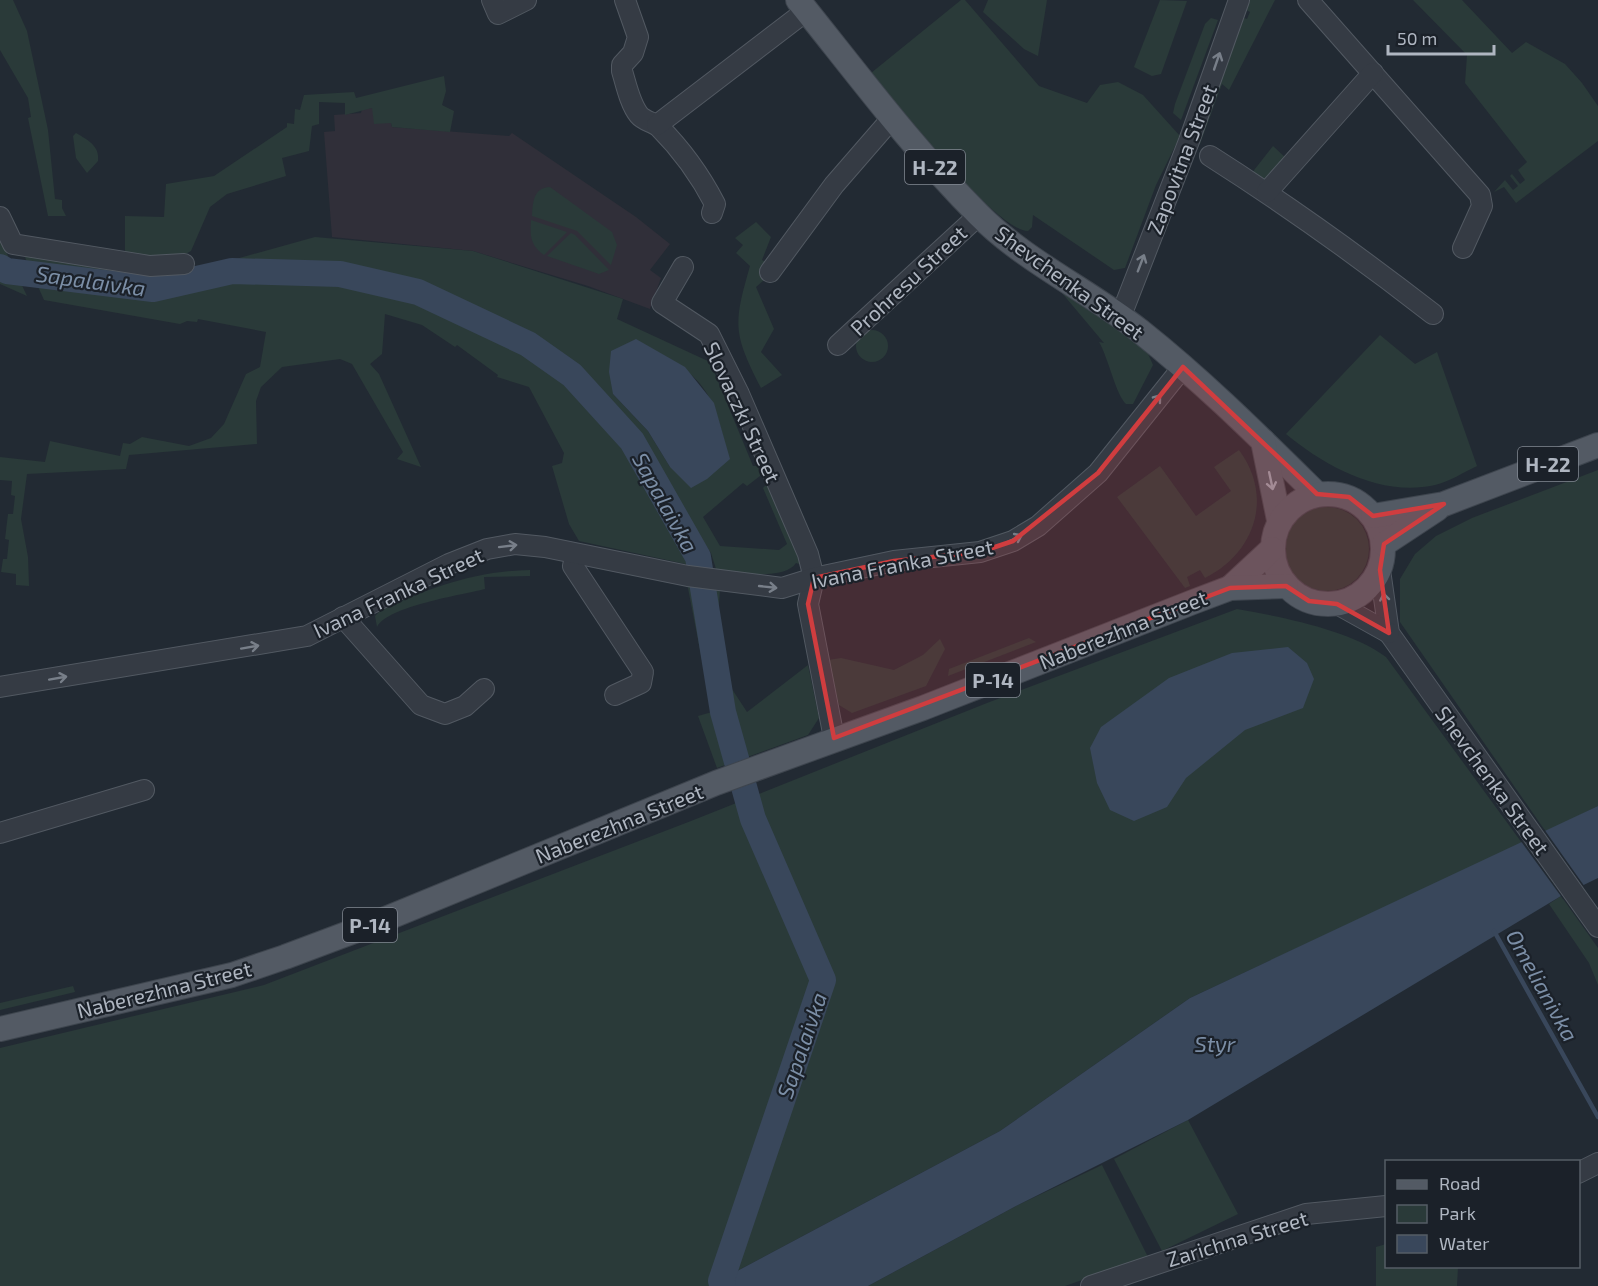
<svg xmlns="http://www.w3.org/2000/svg" width="1598" height="1286" viewBox="0 0 1598 1286" font-family="'Exo 2',sans-serif">
<rect width="100%" height="100%" fill="#222a33"/>
<polygon fill="#302f39" points="372,108 391,123 392,127 509,136 512,133 636,217 670,244 650,270 661,278 650,309 588,286 473,251 332,237 324,132 335,131 334,115 361,113 362,109"/>
<g fill="#2a3a39" fill-rule="evenodd">
<polygon points="0,0 13,0 27,31 48,130 55,199 62,200 62,208 66,216 48,216 28,118 31,117 28,98 0,50"/>
<path d="M961,0H965L1039,86L1087,103L1100,85L1118,82L1143,95L1180,136L1156,185L1125,268L1114,270L1033,215L1032,227L1028,231C996,231 896,102 871,73Z"/>
<polygon points="988,0 1047,0 1038,56 1024,49 983,12"/>
<polygon points="1160,0 1187,1 1161,74 1152,76 1134,67"/>
<polygon points="1250,0 1275,0 1229,90 1222,84 1200,144 1197,143 1244,18 1247,19 1250,12 1246,10"/>
<polygon points="1413,0 1462,0 1512,53 1526,42 1565,64 1582,83 1598,106 1598,141 1516,203 1504,187 1494,192 1505,180 1513,190 1518,186 1510,176 1512,174 1520,184 1525,180 1518,170 1527,162 1465,83 1467,55"/>
<polygon points="1211,18 1218,20 1181,120 1173,113 1175,104 1205,24"/>
<polygon points="444,76 446,91 442,105 454,111 450,132 392,127 391,123 374,124 372,108 345,115 345,103 319,102 319,124 312,126 309,151 282,158 286,176 227,194 210,207 191,251 173,261 125,258 125,216 164,217 166,184 214,176 287,127 287,123 294,124 295,109 300,110 304,95 354,92 356,98"/>
<path d="M76,133C88,140 100,146 98,161L87,173L76,158L73,136Z"/>
<path d="M1273,146L1288,160C1274,172 1270,185 1251,174Z"/>
<path d="M550,187L612,232L617,245L611,265L577,231L532,216C533,202 533,188 550,187Z"/>
<path d="M531,220L567,232L544,255C530,245 530,236 531,220Z"/>
<path d="M756,222L771,237L762,260L768,263L764,280L756,287L774,329L761,352L782,375L761,388C733,333 733,325 750,266L736,253L743,245L735,238Z"/>
<polygon points="571,233 575,235 609,270 599,274 547,256"/>
<path d="M315,237L473,251L623,299L617,319L710,362L753,466H761L760,476L747,486L743,483L703,517L720,546L779,550L787,544L763,488L767,484L799,557V564L796,563C784,581 735,573 716,569L711,553L685,514L669,524L686,553L690,565L579,541L569,524L552,466L562,463L564,453L529,387L497,377L498,375L457,345L455,347L422,325L385,314L382,354L370,364L379,374L421,467L397,459L403,452L352,364L340,359L282,367L261,387L256,401L257,444L129,455L126,469L27,474L21,519L28,557L29,586L16,585V574L1,572L3,559H7L9,540L5,539L8,514H13L15,496L11,495L12,481L0,480V457L45,462L50,441L120,456L123,443L130,444L142,437L189,446L211,438L224,424L246,374L260,367L266,332L198,319L197,322L187,321L180,324L44,300L24,255L185,273ZM663,356C713,382 716,409 729,459L670,467L648,431L613,394Z"/>
<polygon points="0,239 27,296 0,284"/>
<path d="M1064,291L1146,349L1153,365L1133,404H1126C1116,395 1108,357 1099,342L1104,343L1062,293Z"/>
<circle cx="872" cy="346" r="16"/>
<path d="M1380,335L1415,364L1437,352L1477,466C1464,472 1449,482 1435,485C1381,497 1326,467 1286,434Z"/>
<path d="M1239,450C1274,497 1255,553 1205,578L1200,570L1187,577L1190,586L1185,588L1117,497L1160,466L1196,516L1231,491L1214,467Z"/>
<polygon points="1598,470 1598,806 1546,832 1400,622 1400,579 1415,554 1436,536 1472,518"/>
<circle cx="1327" cy="549" r="42"/>
<path d="M530,570V576L484,577L485,589C462,595 388,606 377,627L375,616L380,611C428,588 476,571 530,570Z"/>
<polygon points="687,583 720,590 716,642 728,683 747,712 808,665 819,718 808,735 717,768 698,716 712,712"/>
<path d="M1237,609C1282,617 1350,630 1386,657L1522,843L1190,998L1000,1131L709,1286H0V1048L264,985L691,821L987,703Z"/>
<polygon points="1029,638 1036,642 948,676 949,669"/>
<polygon points="940,639 945,649 926,686 852,713 839,705 828,660 841,658 894,670 923,655"/>
<polygon points="1561,896 1598,948 1598,985 1589,963 1549,904"/>
<polygon points="73,986 75,992 0,1010 0,1003"/>
<polygon points="1188,1120 1238,1214 1162,1251 1114,1159"/>
<polygon points="1102,1165 1148,1257 1065,1286 868,1286 1016,1206"/>
<polygon points="1386,1244 1386,1266 1458,1267 1457,1286 1376,1286 1376,1247"/>
</g>
<g fill="#39475b">
<polygon points="636,339 685,367 714,403 730,459 707,479 691,488 670,467 648,431 613,394 609,372 611,351"/>
<polygon points="1288,647 1307,663 1314,679 1303,708 1245,730 1186,778 1167,807 1134,821 1110,810 1097,783 1090,748 1101,727 1169,678 1232,653"/>
<polygon points="1598,806 1598,878 1561,896 1188,1120 1016,1206 868,1286 709,1286 1000,1131 1190,998"/>
</g>
<polygon fill="#222a33" points="1544,829 1585,887 1563,899 1520,840"/>
<g fill="none" stroke-linecap="round" stroke-linejoin="round">
<polyline stroke="#39475b" stroke-width="4.5" points="1494,931 1598,1117"/>
<polyline stroke="#39475b" stroke-width="26" points="0,267 7,271 153,289 232,271 340,274 418,292 528,344 572,375 632,441 698,557 723,712 753,819 823,980 721,1281 723,1286"/>
<g stroke="#525962" stroke-width="22">
<g id="minor">
<polyline points="492,0 498,14 526,0"/>
<path d="M625,0L638,37L633,53L622,65V71C626,84 630,104 639,115C644,121 653,122 659,127C680,148 701,177 715,204L712,213"/>
<polyline points="1308,0 1480,195 1482,206 1463,248"/>
<polyline points="657,125 806,11"/>
<path d="M1210,156C1287,205 1361,258 1433,314"/>
<polyline points="1267,192 1373,73"/>
<polyline points="0,217 13,244 150,266 184,264"/>
<polyline points="683,267 662,303 709,334 739,394 808,554 814,578 808,604 834,738"/>
<polyline points="770,272 834,185 893,117"/>
<polyline points="1120,318 1189,141 1239,0"/>
<polyline points="838,345 979,215"/>
<polyline points="576,554 573,566 643,672 641,683 615,695"/>
<polyline points="1380,570 1389,633 1598,927"/>
<polyline points="1337,604 1389,633"/>
<polyline points="343,617 421,705 445,714 465,706 484,689"/>
<polyline points="0,687 307,636 449,564 487,549 515,544 545,547 688,576 782,588 814,578 894,561 980,552 1013,541 1038,526 1098,473 1183,367"/>
<polyline points="0,833 144,790"/>
<polyline points="1578,1173 1598,1163"/>
<polyline points="1091,1286 1306,1214 1386,1206"/>
</g>
</g>
<g stroke="#3e454e" stroke-width="26">
<g id="major">
<path d="M798,0C856,72 913,149 979,215C1026,262 1088,290 1140,331C1203,381 1260,438 1317,494"/>
<polyline points="1263,441 1279,520"/>
<circle cx="1328" cy="549" r="55"/>
<polyline points="1373,516 1444,504 1598,445"/>
<polyline points="1384,544 1437,509"/>
<polyline points="1230,588 1272,549"/>
<polyline points="0,1029 232,975 285,957 373,924 716,783 923,708 1193,602 1230,588 1286,586"/>
</g>
</g>
<use href="#minor" stroke="#353b44" stroke-width="20"/>
<use href="#major" stroke="#535a64" stroke-width="24"/>
</g>
<defs><path id="oneway-shaft" d="M-6 0H5M1.5-3L5.5 0L1.5 3" fill="none" stroke-width="1.6" stroke-linecap="round" stroke-linejoin="round" transform="scale(1.5)"/></defs>
<g stroke="#787f89">
<use href="#oneway-shaft" transform="translate(1217 61) rotate(-71)"/>
<use href="#oneway-shaft" transform="translate(1141 263) rotate(-69)"/>
<use href="#oneway-shaft" transform="translate(1155 402) rotate(-52)"/>
<use href="#oneway-shaft" transform="translate(1014 539) rotate(-26)"/>
<use href="#oneway-shaft" transform="translate(508 546) rotate(-7)"/>
<use href="#oneway-shaft" transform="translate(768 587) rotate(6)"/>
<use href="#oneway-shaft" transform="translate(1385 602) rotate(-99)"/>
<use href="#oneway-shaft" transform="translate(250 647) rotate(-10)"/>
<use href="#oneway-shaft" transform="translate(58 678) rotate(-10)"/>
</g>
<use stroke="#989faa" href="#oneway-shaft" transform="translate(1271 481) rotate(78)"/>
<path fill="#d03d3f" fill-opacity="0.2" stroke="#d03d3f" stroke-width="4.5" stroke-linejoin="round" d="M1183,367L1317,494L1349,497L1373,516L1444,504L1384,544L1380,570L1389,633L1337,604L1309,601L1286,586L1230,588L834,738L808,604L814,578L894,561L980,552L1013,541L1098,473Z"/>
<g text-anchor="middle" dominant-baseline="central" stroke-width="4.5" stroke-linejoin="round" paint-order="stroke">
<g fill="#1b2129" stroke="#838993" stroke-width="1.5">
<rect x="905" y="150" width="60" height="34" rx="4.5"/>
<rect x="1518" y="447" width="60" height="34" rx="4.5"/>
<rect x="966" y="663" width="54" height="34" rx="4.5"/>
<rect x="343" y="908" width="54" height="34" rx="4.5"/>
</g>
<g font-size="20" font-weight="bold" fill="#afb6c1">
<text x="935" y="167">Н-22</text>
<text x="1548" y="464">Н-22</text>
<text x="993" y="680">Р-14</text>
<text x="370" y="925">Р-14</text>
</g>
<g font-size="21" fill="#afb6c1" stroke="#1b2129">
<text transform="translate(1181 159) rotate(-69)">Zapovitna Street</text>
<text transform="translate(908 280) rotate(-43)">Prohresu Street</text>
<text transform="translate(1070 282) rotate(36)">Shevchenka Street</text>
<text transform="translate(743 412) rotate(65)">Slovaczki Street</text>
<text transform="translate(902 563) rotate(-11)">Ivana Franka Street</text>
<text transform="translate(398 592) rotate(-25)">Ivana Franka Street</text>
<text transform="translate(1123 629) rotate(-22)">Naberezhna Street</text>
<text transform="translate(1493 780) rotate(54)">Shevchenka Street</text>
<text transform="translate(619 823) rotate(-22)">Naberezhna Street</text>
<text transform="translate(164 989) rotate(-14)">Naberezhna Street</text>
<text transform="translate(1237 1238) rotate(-17)">Zarichna Street</text>
</g>
<g font-size="22" font-style="italic" fill="#7b8ea6" stroke="#1b2129">
<text transform="translate(91 280) rotate(8)">Sapalaivka</text>
<text transform="translate(666 502) rotate(61)">Sapalaivka</text>
<text transform="translate(1543 985) rotate(61)">Omelianivka</text>
<text x="1215" y="1043">Styr</text>
<text transform="translate(801 1045) rotate(-71)">Sapalaivka</text>
</g>
</g>
<rect x="1385" y="1160" width="195" height="108" fill="#1b2129" stroke="#565d66" stroke-width="1.5"/>
<rect x="1397" y="1180" width="30" height="9" fill="#535a64" stroke="#565d66" stroke-width="1.5"/>
<text x="1439" y="1190" font-size="18" fill="#afb6c1">Road</text>
<rect x="1397" y="1205" width="30" height="18" fill="#2a3a39" stroke="#565d66" stroke-width="1.5"/>
<text x="1439" y="1220" font-size="18" fill="#afb6c1">Park</text>
<rect x="1397" y="1235" width="30" height="18" fill="#39475b" stroke="#565d66" stroke-width="1.5"/>
<text x="1439" y="1250" font-size="18" fill="#afb6c1">Water</text>
<path d="M1388 45v9h106v-9" fill="none" stroke="#afb6c1" stroke-width="3"/>
<text x="1397" y="45" font-size="18" fill="#afb6c1" stroke="#1b2129" stroke-width="4.5" paint-order="stroke">50 m</text>
</svg>
